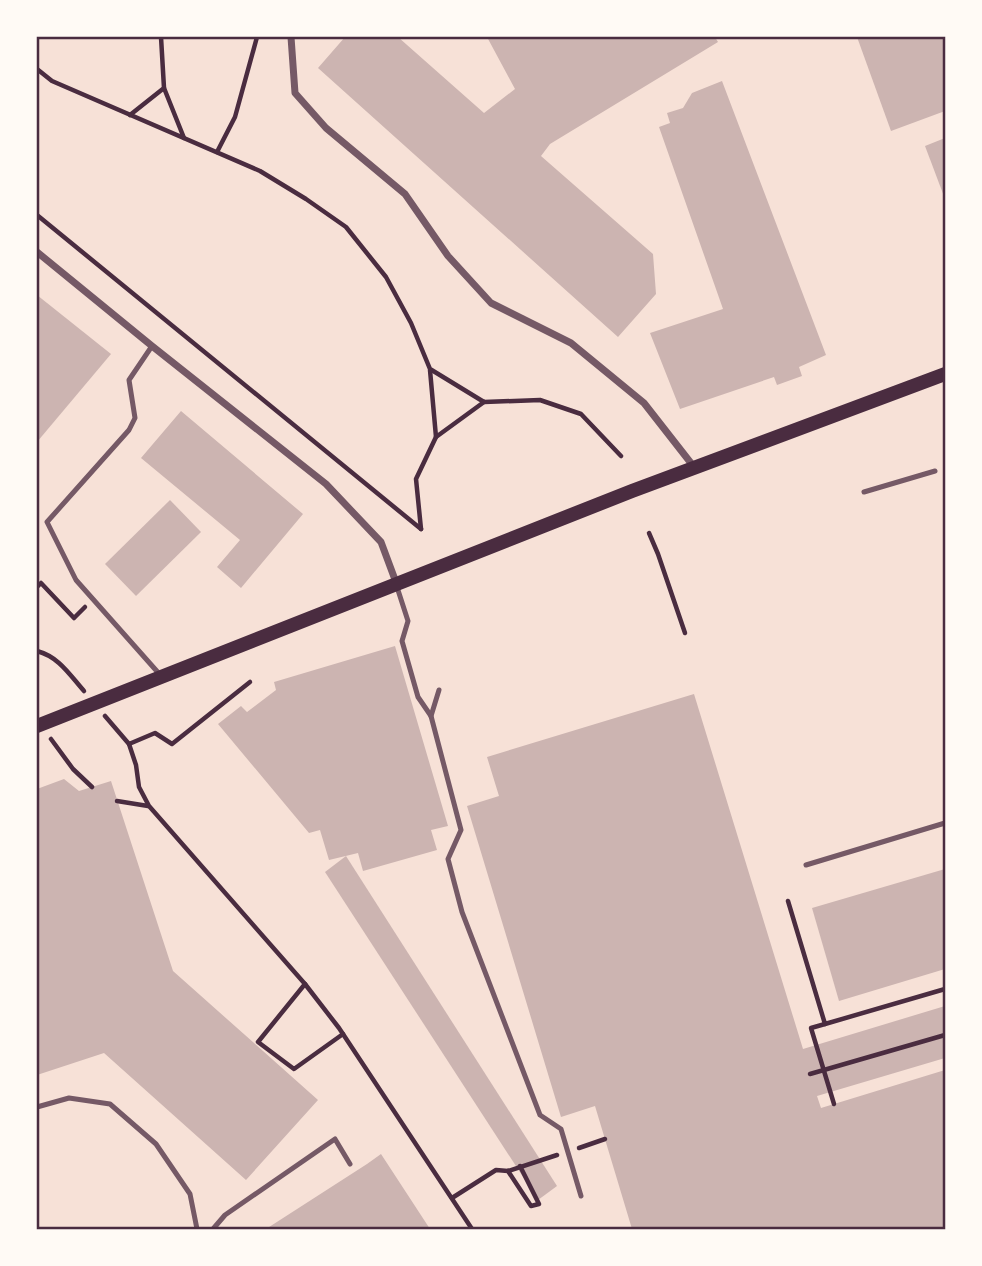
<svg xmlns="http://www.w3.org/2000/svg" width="982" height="1266" viewBox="0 0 982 1266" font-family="'Fira Sans Condensed',sans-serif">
<rect width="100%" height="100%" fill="#f7e1d7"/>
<g fill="#ccb4b1">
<polygon points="345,37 398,37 484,113 515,89 487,37 715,37 718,42 550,144 541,156 653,254 656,294 618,337 318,68"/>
<polygon points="857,37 945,37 945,111 891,131"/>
<polygon points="722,81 826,355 799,367 802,376 777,385 774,377 680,409 650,333 723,309 659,127 670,123 667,113 683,108 692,93"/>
<polygon points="945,138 945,199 925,146"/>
<polygon points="37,295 111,354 37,442"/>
<polygon points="181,411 303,514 241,588 217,567 240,540 141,458"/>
<polygon points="170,500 201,532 136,596 105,564"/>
<polygon points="395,646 448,826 431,830 437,850 363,871 358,853 329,860 320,830 309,833 218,724 241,706 247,712 276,690 274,682"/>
<polygon points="694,694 803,1049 945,1006 945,1058 817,1096 821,1108 945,1070 945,1229 632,1229 595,1106 561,1117 467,806 499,796 487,757"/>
<polygon points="64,779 79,791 111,781 173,971 318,1100 246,1180 104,1053 37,1075 37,789"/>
<polygon points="346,856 557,1186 538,1200 325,872"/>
<polygon points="945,869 945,969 839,1001 812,908"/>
<polygon points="381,1154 430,1229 266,1229 367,1164"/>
</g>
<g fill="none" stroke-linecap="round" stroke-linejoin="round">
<g stroke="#4a2c40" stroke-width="4.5">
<polyline points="37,69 52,81 260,171 306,199 346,227 386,277 411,323 430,369 484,402 540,400 581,414 621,456"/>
<polyline points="164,88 184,138"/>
<polyline points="130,115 164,88 161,37"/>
<polyline points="217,152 235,117 257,37"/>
<polyline points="37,215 421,529"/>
<polyline points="430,370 436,437"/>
<polyline points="421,529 416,479 436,437 484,402"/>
<polyline points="649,533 658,554 685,633"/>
<polyline points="37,587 41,583 74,618 85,607"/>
<path d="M37,651C59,657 69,674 84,691"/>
<polyline points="105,716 129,744 136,765 139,787 149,806 305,984 339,1028 472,1229"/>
<polyline points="51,739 73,769 92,787"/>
<polyline points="129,744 155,733 172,744 250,682"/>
<polyline points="117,801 148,806"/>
<polyline points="788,901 825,1024 945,989"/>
<polyline points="305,984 258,1042 294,1069 343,1034"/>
<polyline points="825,1024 811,1028 834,1104"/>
<polyline points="810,1074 945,1035"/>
<polyline points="579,1148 605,1139"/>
<polyline points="508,1171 557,1155"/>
<polyline points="508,1171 531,1206 539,1204 520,1166"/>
<polyline points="452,1198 496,1170 508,1171"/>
</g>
<g stroke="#755966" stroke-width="5">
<polyline points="152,346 129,380 135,418 129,430 47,522 76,580 162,677"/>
<polyline points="864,492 935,471"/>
<polyline points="397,587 408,621 402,641 418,697 431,716 461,830 448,859 462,912 540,1115 561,1129 581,1196"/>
<polyline points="431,716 439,690"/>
<polyline points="806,865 945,823"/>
<polyline points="37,1107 69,1098 110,1104 156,1144 190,1194 197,1229"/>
<polyline points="213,1229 225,1215 335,1139 350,1164"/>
</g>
<g stroke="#755966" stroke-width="7">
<polyline points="291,37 295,93 326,128 405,194 448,256 491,303 571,343 644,403 694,467"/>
<polyline points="37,252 152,346 326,484 381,542 397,585"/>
</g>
<polyline stroke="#4a2c40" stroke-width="14" points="37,726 632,491 945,374"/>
</g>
<rect width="982" height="1266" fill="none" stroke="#fffaf5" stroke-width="77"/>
<rect x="38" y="38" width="906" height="1190" fill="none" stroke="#4a2c40" stroke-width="2.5"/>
</svg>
